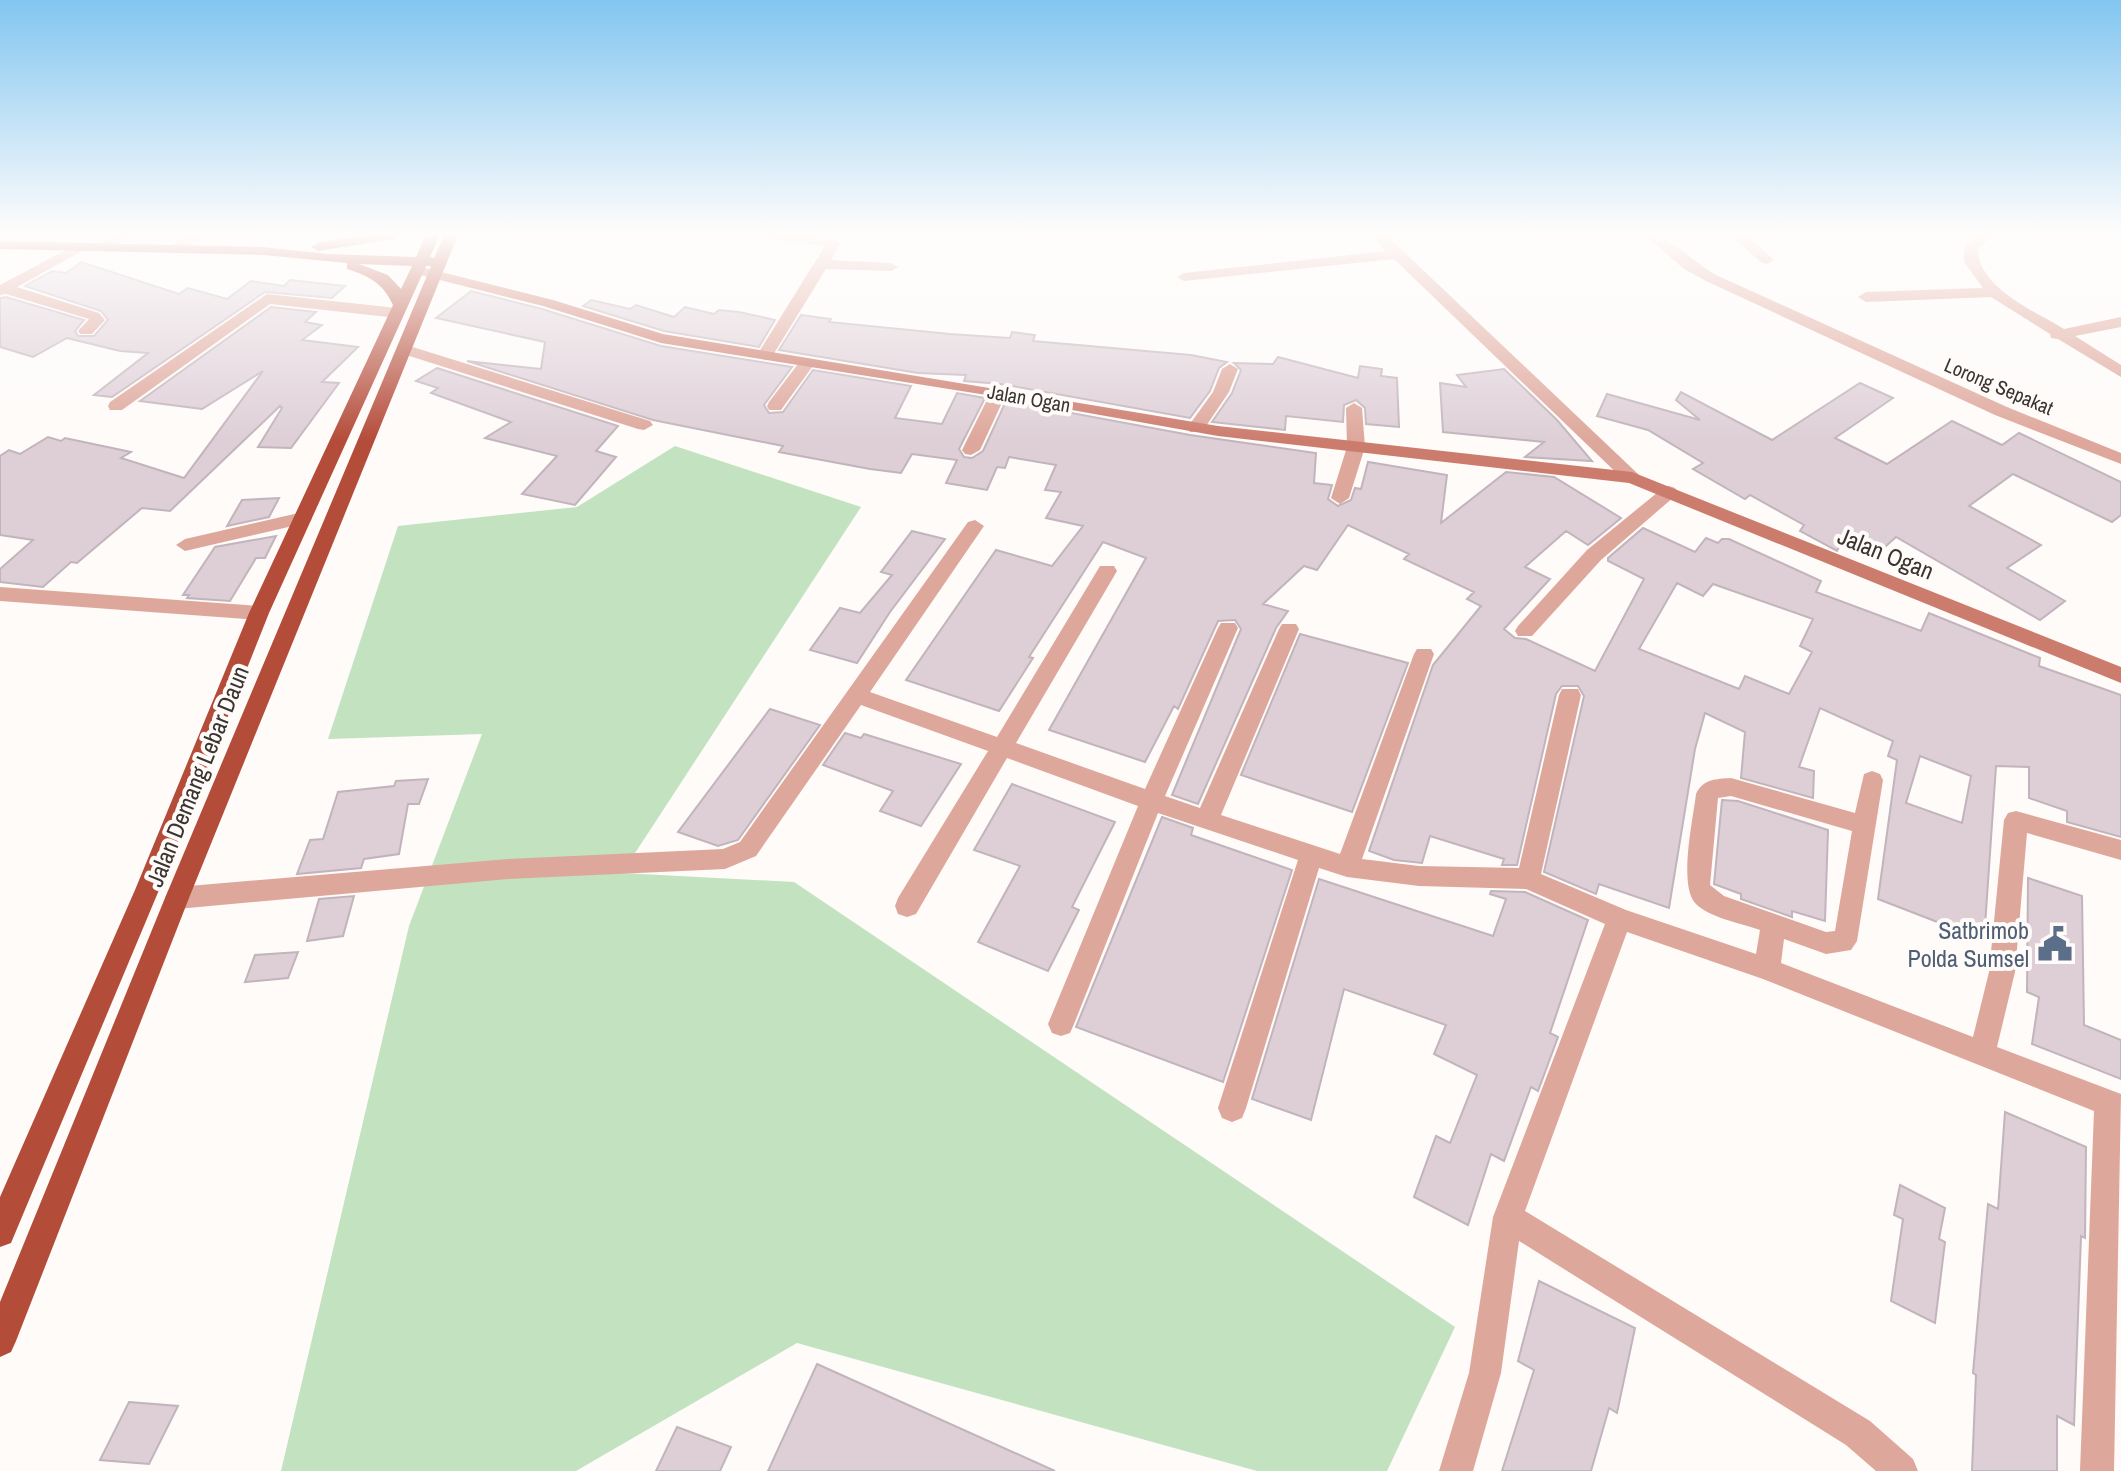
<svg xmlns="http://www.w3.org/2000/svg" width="2121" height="1471" viewBox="0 0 2121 1471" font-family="'Archivo Narrow',sans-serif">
<rect width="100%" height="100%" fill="#fefbf9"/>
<polygon fill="#c2e2c0" points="675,446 861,507 622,873 794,882 1455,1327 1387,1471 1257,1471 797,1343 576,1471 281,1471 409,926 482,734 328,739 398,526 577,507"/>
<g fill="#decfd7" stroke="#c2b4bc" stroke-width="2" fill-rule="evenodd">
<polygon points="81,262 179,294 188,288 227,299 251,281 284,286 290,280 345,286 332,298 265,292 112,397 94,395 148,353 120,351 67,338 33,357 0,347 0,298 6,297 84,320 75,331 78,336 94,336 108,320 101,311 25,286 52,271 66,273"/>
<path d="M471,291L542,309L661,346L792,367L764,405L769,413L783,412L813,370L911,386L895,418L942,424L957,393L985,398L959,449L964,457L972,458L983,451L1006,401L1190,435L1316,453L1314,483L1332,485L1328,499L1338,506L1351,500L1355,488L1361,489L1368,462L1447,475L1441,523L1506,472L1554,477L1621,518L1588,545L1566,531L1525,567L1550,579L1504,629L1515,638L1526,639L1595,671L1644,579L1608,561V558L1643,528L1695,552L1706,538L1718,543L1722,539H1729L1821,581L1816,592L1921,631L1929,613L2040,658L2039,666L2121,695V837L2067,822V811L2029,798V767L1996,766L1984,940L1878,899L1897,760L1888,756L1893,741L1820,708L1799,767L1814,771L1813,798L1741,778L1745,732L1705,713L1695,749L1669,908L1599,884L1596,894L1544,872L1584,696L1578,686H1562L1556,694L1517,865H1502L1504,859L1430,836L1422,863L1394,860L1369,851L1433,665L1481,606L1467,599L1474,592L1404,559L1409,554L1348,525L1317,570L1304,566L1263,604L1288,611L1276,628L1198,804L1172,795L1241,629L1235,620L1218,621L1178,709L1174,706L1145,762L1049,730L1146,558L1103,542L1029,657L1033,658L999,711L906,680L996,550L1052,566L1083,526L1046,518L1061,492L1045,490L1056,465L1009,457L1005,468L997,467L987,490L946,483L957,460L912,454L901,473L870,469L779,452L783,446L653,420L467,361L541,369L545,342L436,318ZM1677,583L1703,596L1713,584L1813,619L1800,646L1812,652L1789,694L1745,676L1739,689L1639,649ZM1920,756L1971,776L1962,823L1906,803Z"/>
<polygon points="591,300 630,309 636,305 674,317 685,307 714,314 719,310 739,312 775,320 759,347 664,331 583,306"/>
<polygon points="271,307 316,312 305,322 322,325 302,340 358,347 322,382 339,383 291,448 258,447 282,408 280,406 170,511 142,508 77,563 71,562 43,587 0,582 0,569 33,540 0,535 0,456 9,450 20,454 48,437 61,441 65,438 131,452 121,458 184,478 263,371 202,409 140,401"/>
<polygon points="801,315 831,319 829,322 950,334 1010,338 1012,332 1035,335 1033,341 1191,355 1227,362 1219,368 1210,391 1190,418 1001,384 964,381 966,375 918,373 779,350"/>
<polygon points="1278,357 1358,378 1360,366 1382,369 1381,376 1397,378 1399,427 1366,424 1365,408 1356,400 1344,405 1343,422 1286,416 1285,430 1212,422 1232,393 1241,370 1234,363 1273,364"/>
<polygon points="437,368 618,426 596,451 616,457 575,505 522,494 557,456 485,438 511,422 431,393 438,388 416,381"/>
<polygon points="1504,369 1557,420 1592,461 1525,457 1544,442 1443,432 1440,383 1466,387 1457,375"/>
<polygon points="1860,383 1893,398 1835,438 1887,464 1952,421 2002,445 2019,433 2121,482 2121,515 2112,522 2013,474 1969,506 2041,545 2007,568 2065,601 2040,620 1896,537 1876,555 1844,538 1837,551 1800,531 1804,525 1750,495 1745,499 1693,469 1703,463 1648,430 1597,416 1607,394 1700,420 1676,400 1681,392 1772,440"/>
<polygon points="279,498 269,517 227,526 242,500"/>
<polygon points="912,531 945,539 890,612 857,663 810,650 840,608 860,613 892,575 881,572"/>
<polygon points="276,536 265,558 256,558 230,601 187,598 189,595 183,595 215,547"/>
<polygon points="1300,634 1408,663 1352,812 1241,775"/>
<polygon points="770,709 820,725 738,840 718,846 678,832"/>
<polygon points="845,733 861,738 864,734 961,764 921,826 880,811 893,791 823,765"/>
<polygon points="428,779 419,804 408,804 399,854 364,859 361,868 297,874 310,840 323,839 338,792 394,786 396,781"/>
<polygon points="1012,784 1115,822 1072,907 1079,910 1048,971 978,942 1020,866 974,850"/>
<polygon points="1722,800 1738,801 1828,830 1825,921 1792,911 1792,917 1741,899 1741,894 1714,884"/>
<polygon points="1162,817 1193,828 1191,835 1292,870 1223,1082 1076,1027"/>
<polygon points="2028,878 2082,896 2084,1025 2121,1040 2121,1079 2032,1044 2039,997 2027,992"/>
<polygon points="1319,879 1493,936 1506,899 1490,894 1491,891 1525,892 1588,920 1550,1033 1558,1037 1538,1091 1531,1087 1504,1161 1491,1154 1468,1225 1414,1197 1436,1136 1450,1143 1477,1075 1434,1054 1446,1025 1344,989 1311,1120 1252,1099"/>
<polygon points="354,896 343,936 307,941 319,899"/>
<polygon points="298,952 288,978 245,982 255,955"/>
<polygon points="2005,1112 2086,1147 2085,1238 2081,1236 2074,1425 2057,1416 2057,1471 1972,1471 1976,1375 1973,1373 1983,1260 1988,1204 1998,1209"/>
<polygon points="1900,1185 1945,1208 1939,1239 1945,1242 1935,1323 1891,1301 1903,1219 1894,1215"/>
<polygon points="1539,1281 1635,1328 1617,1413 1609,1408 1591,1471 1502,1471 1534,1370 1518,1361"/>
<polygon points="817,1364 1055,1471 768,1471"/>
<polygon points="129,1402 178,1406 149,1464 100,1460"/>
<polygon points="677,1427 731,1447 720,1471 656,1471"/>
</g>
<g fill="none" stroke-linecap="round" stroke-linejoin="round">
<g fill="#dea79b" fill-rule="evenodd">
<polygon points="112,235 129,235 111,249 101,249 101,243"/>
<polygon points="186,235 203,235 182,251 172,251 172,245"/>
<polygon points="762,235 834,239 841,243 831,260 891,263 898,267 891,271 826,269 773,355 765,360 757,355 825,246 769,239"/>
<polygon points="1370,235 1386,235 1403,251 1638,474 1641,478 1638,482 1626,482 1394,259 1184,281 1177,277 1184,273 1386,251"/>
<path d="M1645,235C1670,235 1693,262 1716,275L2007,407L2121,453V464L1995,415L1706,281L1684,269Z"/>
<polygon points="1730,235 1746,235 1774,260 1767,264 1762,263"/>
<path d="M1978,235H1994L1978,249C1978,288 2035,311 2064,329L2121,317V327L2075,336L2121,365V377L2058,339L2051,338L2050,334L1991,297L1866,302L1858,297L1866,292L1983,288L1964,262V248Z"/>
<polygon points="79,243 84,244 84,250 17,287 99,313 105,320 92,334 80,334 78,331 89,319 6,294 0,295 0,285"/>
<polygon points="267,294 397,308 405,313 397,318 270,304 122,410 110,410 108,406 110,402"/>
<polygon points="403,344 650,421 653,425 644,430 638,429 397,352 397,346"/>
<polygon points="807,358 815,363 781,410 769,410 767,406 769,402 801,360"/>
<polygon points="1230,364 1238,369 1229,392 1202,432 1190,432 1187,428 1213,392 1222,369"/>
<polygon points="999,387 1007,392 980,450 971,455 965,454 962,450 991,392"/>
<polygon points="1354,403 1362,408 1365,447 1349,498 1340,504 1331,498 1347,447 1346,408"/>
<polygon points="1669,486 1675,488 1678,492 1675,496 1601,560 1532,636 1518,636 1515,631 1518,626 1587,550 1663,488"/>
<polygon points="303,512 310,514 312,518 310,522 185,551 176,545 185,539"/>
<path d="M975,520L984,526L870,692L997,737L1100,566H1114L1117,571L1016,743L1145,789L1218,628L1221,623H1235L1238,628L1165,796L1200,808L1279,629L1282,624H1296L1299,629L1221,815L1340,854L1414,654L1417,649H1431L1434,654L1362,859L1419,866L1519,868L1559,695L1562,689H1578L1581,695L1541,874L1626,910L1756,954L1760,930C1741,923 1710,918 1696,904C1678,886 1693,820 1696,794C1703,779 1716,779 1731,778L1855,813L1864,774L1872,771L1880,774L1883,780L1857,941L1851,950L1826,954L1784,939L1781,963L1973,1037L1989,972L2004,820L2008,813L2016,811L2121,840V860L2027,833L2015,972L1997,1047L2121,1094L2114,1471H2080L2094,1111L1763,979L1627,932L1525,1211L1870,1421L1913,1459L1918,1471H1876L1846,1445L1519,1241L1501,1373L1473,1471H1439L1469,1373L1493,1217L1605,924L1526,889L1419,886L1347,877L1319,868L1246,1108L1242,1118L1232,1122L1222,1118L1218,1108L1298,860L1158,813L1074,1024L1070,1033L1061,1036L1052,1033L1048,1024L1138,806L1007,758L916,914L907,917L898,914L895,906L898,898L988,751L861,705L756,856L725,869L508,879L177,909L168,905L165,898L168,891L177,887L508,859L723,849L740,842L968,522ZM1731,796L1852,831L1835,931L1826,932L1724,896L1710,885L1718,798Z"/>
<polygon points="0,587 259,606 269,613 259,620 0,601"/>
</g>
<polygon fill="#cc7c6d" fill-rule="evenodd" points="417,266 553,300 663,334 1218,426 1632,472 2121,667 2121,683 1629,483 1218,436 999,397 661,343 543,306 412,273 410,270"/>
<g fill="#b44c3a" fill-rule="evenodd">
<polygon points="365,235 401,235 394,239 318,251 311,247 318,243"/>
<path d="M426,235H440L430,257L434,258L444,235H458L189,898L16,1341L11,1352L0,1357V1302L165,898L431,266H426L269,613L159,890L11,1243L0,1247V1197L135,890L249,613L393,305C383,283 369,276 347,269V263L263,255L0,249V241L263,247L328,254L416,257ZM359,264L412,266L401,289L388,275Z"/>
</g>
</g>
<linearGradient id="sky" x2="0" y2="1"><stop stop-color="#82c6f0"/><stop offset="0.53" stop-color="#fffdfc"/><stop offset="1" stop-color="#fffdfc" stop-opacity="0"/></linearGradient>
<rect width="2121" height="441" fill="url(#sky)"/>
<defs>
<g id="civic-bare" transform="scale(2.76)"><path d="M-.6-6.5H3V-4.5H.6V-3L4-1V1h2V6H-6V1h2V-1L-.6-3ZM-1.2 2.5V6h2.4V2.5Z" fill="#5c6f8a" stroke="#fefbf9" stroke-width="2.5" paint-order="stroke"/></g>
</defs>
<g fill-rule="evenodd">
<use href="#civic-bare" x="2055" y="944"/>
</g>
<g text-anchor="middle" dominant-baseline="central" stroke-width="8" stroke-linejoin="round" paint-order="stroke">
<g font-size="20" fill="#3b3532" stroke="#fefbf9">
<text transform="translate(1999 386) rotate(23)">Lorong Sepakat</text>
<text transform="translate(1029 398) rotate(10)">Jalan Ogan</text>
</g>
<g font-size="24" fill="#3b3532" stroke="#fefbf9">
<text transform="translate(1886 553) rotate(22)">Jalan Ogan</text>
<text transform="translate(197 776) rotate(-68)">Jalan Demang Lebar Daun</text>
</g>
<g font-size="24" fill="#4e5e75" stroke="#fefbf9" text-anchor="end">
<text x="2029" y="930">Satbrimob<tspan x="2029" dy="28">Polda Sumsel</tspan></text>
</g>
</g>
</svg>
